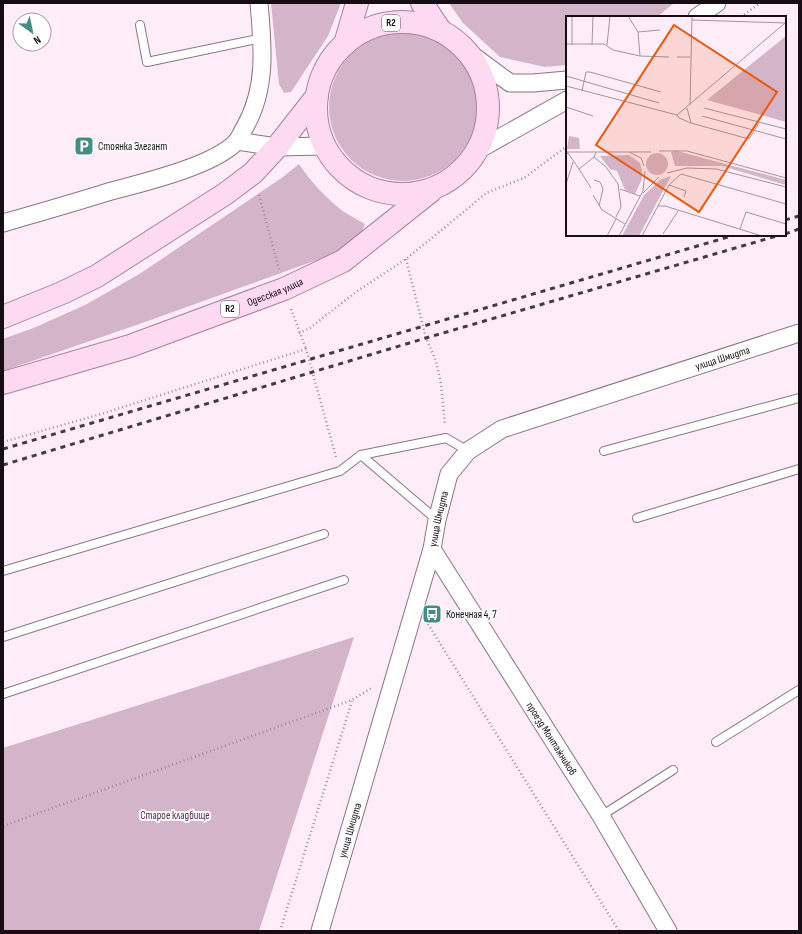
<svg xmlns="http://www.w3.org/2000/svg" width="802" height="934" viewBox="0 0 802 934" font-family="'Sofia Sans Condensed',sans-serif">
<rect width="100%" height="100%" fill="#feedf8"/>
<g fill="#d4b4c9">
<polygon points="271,3 341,3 328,36 291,92 284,93 279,84"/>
<polygon points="449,3 674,3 657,17 567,17 567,65 545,67 500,57 463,23"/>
<circle cx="403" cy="107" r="74"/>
<path d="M299,164C311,182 327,199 344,212C351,216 358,220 365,224L362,232L339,252L148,321L3,371V339L36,327L87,304L141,273L283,177Z"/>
<polygon points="354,637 259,931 3,931 3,748"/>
</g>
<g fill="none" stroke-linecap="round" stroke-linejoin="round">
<g stroke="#8c7484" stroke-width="10">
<g id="service">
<polyline points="140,25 147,62 262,38"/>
<polyline points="604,451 799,398"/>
<polyline points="361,455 446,438 468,451"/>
<polyline points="637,518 799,469"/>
<polyline points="3,571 340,471 361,455 437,520"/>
<polyline points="3,637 324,534"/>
<polyline points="3,694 344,580"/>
<polyline points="716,742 799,690"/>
<polyline points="601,816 673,770"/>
</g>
</g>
<g stroke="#8c7484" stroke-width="19">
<g id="minor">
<polyline points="697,17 717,3"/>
<polyline points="468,52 510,83 533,83 567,80"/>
<polyline points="237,141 277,147 324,146"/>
<polyline points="478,150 567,100"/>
<path d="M3,223C38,213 73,203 108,192C141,183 215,166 237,141C240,137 242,132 245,127C267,88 263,46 259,3"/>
<path id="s1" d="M432,549L601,816L668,931"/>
<path id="s2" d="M320,931L432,549L437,520L449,474L468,451L502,429L799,333"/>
</g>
</g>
<g stroke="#ac819f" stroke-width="24">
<g id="primary">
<polyline points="422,3 440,30"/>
<circle cx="402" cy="108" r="86"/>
<polyline points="345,44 357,3"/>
<polyline points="3,317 62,293 97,276 225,194 253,173 277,147 317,96"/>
<path id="s3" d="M3,383L130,346L284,289L343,261L431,191"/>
</g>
</g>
<g stroke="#9d8f99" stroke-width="2.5" stroke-dasharray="1 3" stroke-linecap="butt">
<polyline points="741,17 760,3"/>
<polyline points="259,195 279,269"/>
<polyline points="406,259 426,338 436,361 441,384 445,425"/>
<polyline points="291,309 306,349"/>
<polyline points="299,333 310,328 356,292 406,259 460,215 486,193 524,178 567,146"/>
<polyline points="3,442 101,414 306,349 336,457"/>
<polyline points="428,624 619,931"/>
<polyline points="3,826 352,700 373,687"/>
<polyline points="280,931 352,701"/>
</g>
<use href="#service" stroke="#fff" stroke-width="8"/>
<use href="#minor" stroke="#fff" stroke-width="17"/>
<use href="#primary" stroke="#fdd9f2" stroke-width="22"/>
<g stroke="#453a42" stroke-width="3" stroke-dasharray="5 5" stroke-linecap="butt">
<polyline points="785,220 799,216"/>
<polyline points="785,234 799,229"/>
<polyline points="3,449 735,235"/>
<polyline points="3,465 426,338 780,235"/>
</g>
</g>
<defs>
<g id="parking-square" transform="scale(1)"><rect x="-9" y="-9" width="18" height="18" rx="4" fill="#458c85" stroke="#fff"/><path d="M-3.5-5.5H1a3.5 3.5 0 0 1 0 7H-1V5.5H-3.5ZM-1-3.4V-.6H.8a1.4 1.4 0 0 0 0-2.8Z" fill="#fff"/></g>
<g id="bus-square" transform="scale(1)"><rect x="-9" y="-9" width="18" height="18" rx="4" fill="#458c85" stroke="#fff"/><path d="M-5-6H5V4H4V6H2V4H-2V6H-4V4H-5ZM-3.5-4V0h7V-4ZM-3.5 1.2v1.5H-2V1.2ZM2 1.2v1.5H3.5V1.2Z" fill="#fff"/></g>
</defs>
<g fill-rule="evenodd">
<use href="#parking-square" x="84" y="146"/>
<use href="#bus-square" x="432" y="614"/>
</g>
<g text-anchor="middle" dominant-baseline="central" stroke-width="4" stroke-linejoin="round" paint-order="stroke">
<g fill="#fff" stroke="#5d565b" stroke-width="1">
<rect x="382" y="15" width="18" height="16" rx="3"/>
<rect x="221" y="301" width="18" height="16" rx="3"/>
</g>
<g font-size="10" font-weight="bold" fill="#170e15">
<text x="391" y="23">R2</text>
<text x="230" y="309">R2</text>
</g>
<g font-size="11" fill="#170e15" stroke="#fff" text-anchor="start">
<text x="98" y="146">Стоянка Элегант</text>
<text x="446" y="614">Конечная 4, 7</text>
</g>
<g font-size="11" fill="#170e15" stroke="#fff">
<text stroke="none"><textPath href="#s3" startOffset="287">Одесская улица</textPath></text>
<text stroke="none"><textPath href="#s2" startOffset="777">улица Шмидта</textPath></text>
<text stroke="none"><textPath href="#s2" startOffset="429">улица Шмидта</textPath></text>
<text stroke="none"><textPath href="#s1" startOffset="224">проезд Монтажников</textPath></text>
<text stroke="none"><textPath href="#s2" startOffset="105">улица Шмидта</textPath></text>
</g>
<g font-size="11" fill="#5c254f" stroke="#fff">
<text x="175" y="815">Старое кладбище</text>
</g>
</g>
<g transform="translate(566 16)">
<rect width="220" height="220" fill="#feedf8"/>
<path d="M220,20V106L141,84ZM3,120L13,122L14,133H1ZM111,135L220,164V169L156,150H109L105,136ZM80 148a11 11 0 1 1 22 0a11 11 0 1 1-22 0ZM63,139L74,147L76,154V163L69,178L59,174L51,155L44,153L34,140ZM105,160L73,220H56L78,179L94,164Z" fill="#d4b4c9"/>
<path fill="none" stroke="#a2949d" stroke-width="1" d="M62,0L72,16L74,40L103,41M126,4L220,7M72,16L94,14M0,28H38L47,34L74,40M6,29V0M26,29L27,0M41,29L44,0M111,41H124M0,60L93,87M0,70L111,99L219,7M16,75L20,56H24L95,76M124,89L126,0M0,91L27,100M121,92L125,107L183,123L193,107M138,92L220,113M111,99L113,102L125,107M136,100L220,123M93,135H121L220,162M0,136H85M63,136L75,142L78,150M0,139L2,137L13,153M28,141L40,151L52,168L55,191L50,201M101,157L121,152L150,153L220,171M28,164L34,166L37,173L33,190M0,168L7,146M103,169L120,175L118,181M25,172L13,153L28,141L30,136M54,173L74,180M77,177L93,161M27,179L36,194L59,208M92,190H99L196,220M174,213L180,196L220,208M97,218L112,195M41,220L50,203M53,220L77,175L79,155M76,220L103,169L115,158L220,188"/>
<path fill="#e8590c" fill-opacity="0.15" stroke="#e8590c" stroke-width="2" d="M108,9L211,76L133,196L30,129Z"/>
<rect width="220" height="220" fill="none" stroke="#170e15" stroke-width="2"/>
</g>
<rect width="802" height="934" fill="none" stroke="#170e15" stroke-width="8"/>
<g transform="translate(32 32) rotate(147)"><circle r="19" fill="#ffffff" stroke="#a29fa1"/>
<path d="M0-3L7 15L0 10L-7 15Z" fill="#458c85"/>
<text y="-6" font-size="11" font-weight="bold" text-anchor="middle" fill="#170e15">N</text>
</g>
</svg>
